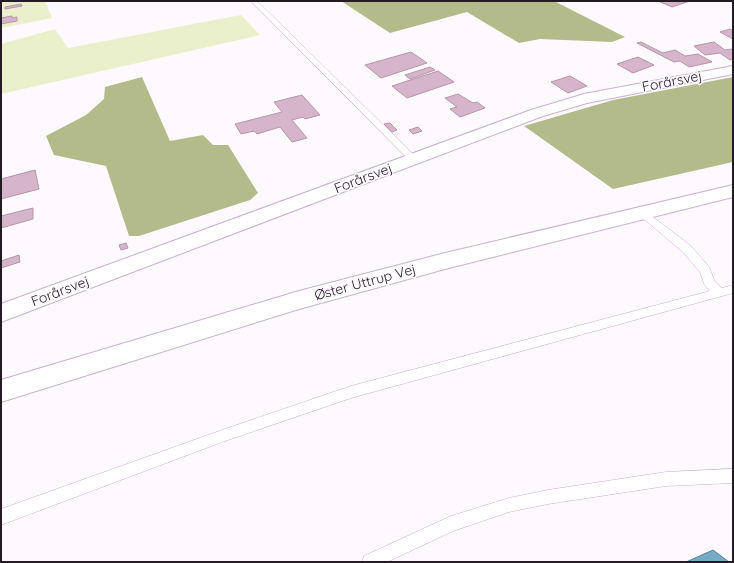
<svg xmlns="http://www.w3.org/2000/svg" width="734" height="563" viewBox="0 0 734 563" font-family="Quicksand,sans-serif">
<rect width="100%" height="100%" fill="#fef9ff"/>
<g fill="#e9f0cb">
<polygon points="1,1 45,1 52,18 1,28"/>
<polygon points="241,15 260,35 1,94 1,44 55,29 68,48"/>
</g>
<g fill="#b3bb8a">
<polygon points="341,1 554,1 625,37 612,42 540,39 519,43 467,12 390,33"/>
<polygon points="142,77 170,141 203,135 213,145 228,145 258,193 250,200 139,236 129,236 106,166 54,155 46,136 86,115 104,99 105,87"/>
<polygon points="733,77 733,162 613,189 524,126 613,100"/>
</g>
<polygon fill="#75abc5" stroke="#5c8095" points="713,550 729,562 686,562"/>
<g fill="#d6b5cc" stroke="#b596ab">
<polygon points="658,1 690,1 672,7"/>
<polygon points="21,4 22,6 5,9 5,7"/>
<polygon points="12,16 12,18 17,17 17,21 1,24 1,18"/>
<polygon points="730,29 733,31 733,39 720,32"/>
<polygon points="641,42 663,53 675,50 685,56 698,54 712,62 689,67 680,61 674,62 637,43"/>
<polygon points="714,42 725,50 733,49 733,59 730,60 720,53 705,55 694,46"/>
<polygon points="411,52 427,63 381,78 365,65"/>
<polygon points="638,57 654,65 633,73 617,64"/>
<polygon points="430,67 435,70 410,79 405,75"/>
<polygon points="438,71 454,82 407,98 392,86"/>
<polygon points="570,76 587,86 568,93 551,82"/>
<polygon points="458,94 473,103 477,102 485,108 460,117 450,109 457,107 445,98"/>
<polygon points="302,95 320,115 305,119 303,117 292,120 307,138 292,142 280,127 257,134 254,131 241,134 235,124 282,112 274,102"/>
<polygon points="390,123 397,130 392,132 384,124"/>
<polygon points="418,127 422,131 413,134 409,130"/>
<polygon points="35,170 39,189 1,199 1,179"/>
<polygon points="33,208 33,219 1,228 1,216"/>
<polygon points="126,243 128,248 121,250 119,245"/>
<polygon points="19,255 20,262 1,268 1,261"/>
</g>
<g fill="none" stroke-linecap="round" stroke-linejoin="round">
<g stroke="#cab1cd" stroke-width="1">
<g id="lane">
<polygon points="251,1 257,1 416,157 417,159 416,161 410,161"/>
<polygon points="642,210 645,211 691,246 709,267 715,282 722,288 733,285 733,293 351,398 225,441 1,525 1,509 225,429 351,386 710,291 704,284 700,272 683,252 639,215 637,213"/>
<polygon points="733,469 733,483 666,486 548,504 509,512 453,531 387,562 362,562 364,556 451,516 509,498 548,490 666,472"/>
</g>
</g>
<g stroke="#cab1cd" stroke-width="2">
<polygon id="street" points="733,66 733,74 587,103 543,116 1,322 1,304 531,110 584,94"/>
</g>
<g stroke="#cab1cd" stroke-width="2">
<polygon id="secondary" points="733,185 733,197 445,269 299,309 1,402 1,380 299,291 445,253"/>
</g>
<use href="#lane" fill="#fff" fill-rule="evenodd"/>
<use href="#street" fill="#fff" fill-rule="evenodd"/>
<use href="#secondary" fill="#fff" fill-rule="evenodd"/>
</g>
<g text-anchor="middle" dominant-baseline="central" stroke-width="3.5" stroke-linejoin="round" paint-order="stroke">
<g font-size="14" fill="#231a24" stroke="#fef9ff">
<text transform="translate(672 81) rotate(-11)">Forårsvej</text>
<text transform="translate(363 178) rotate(-21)">Forårsvej</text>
<text transform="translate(365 282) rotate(-15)">Øster Uttrup Vej</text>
<text transform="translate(60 291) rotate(-21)">Forårsvej</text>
</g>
</g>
<rect width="734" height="563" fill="none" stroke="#231a24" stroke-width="4"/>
</svg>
